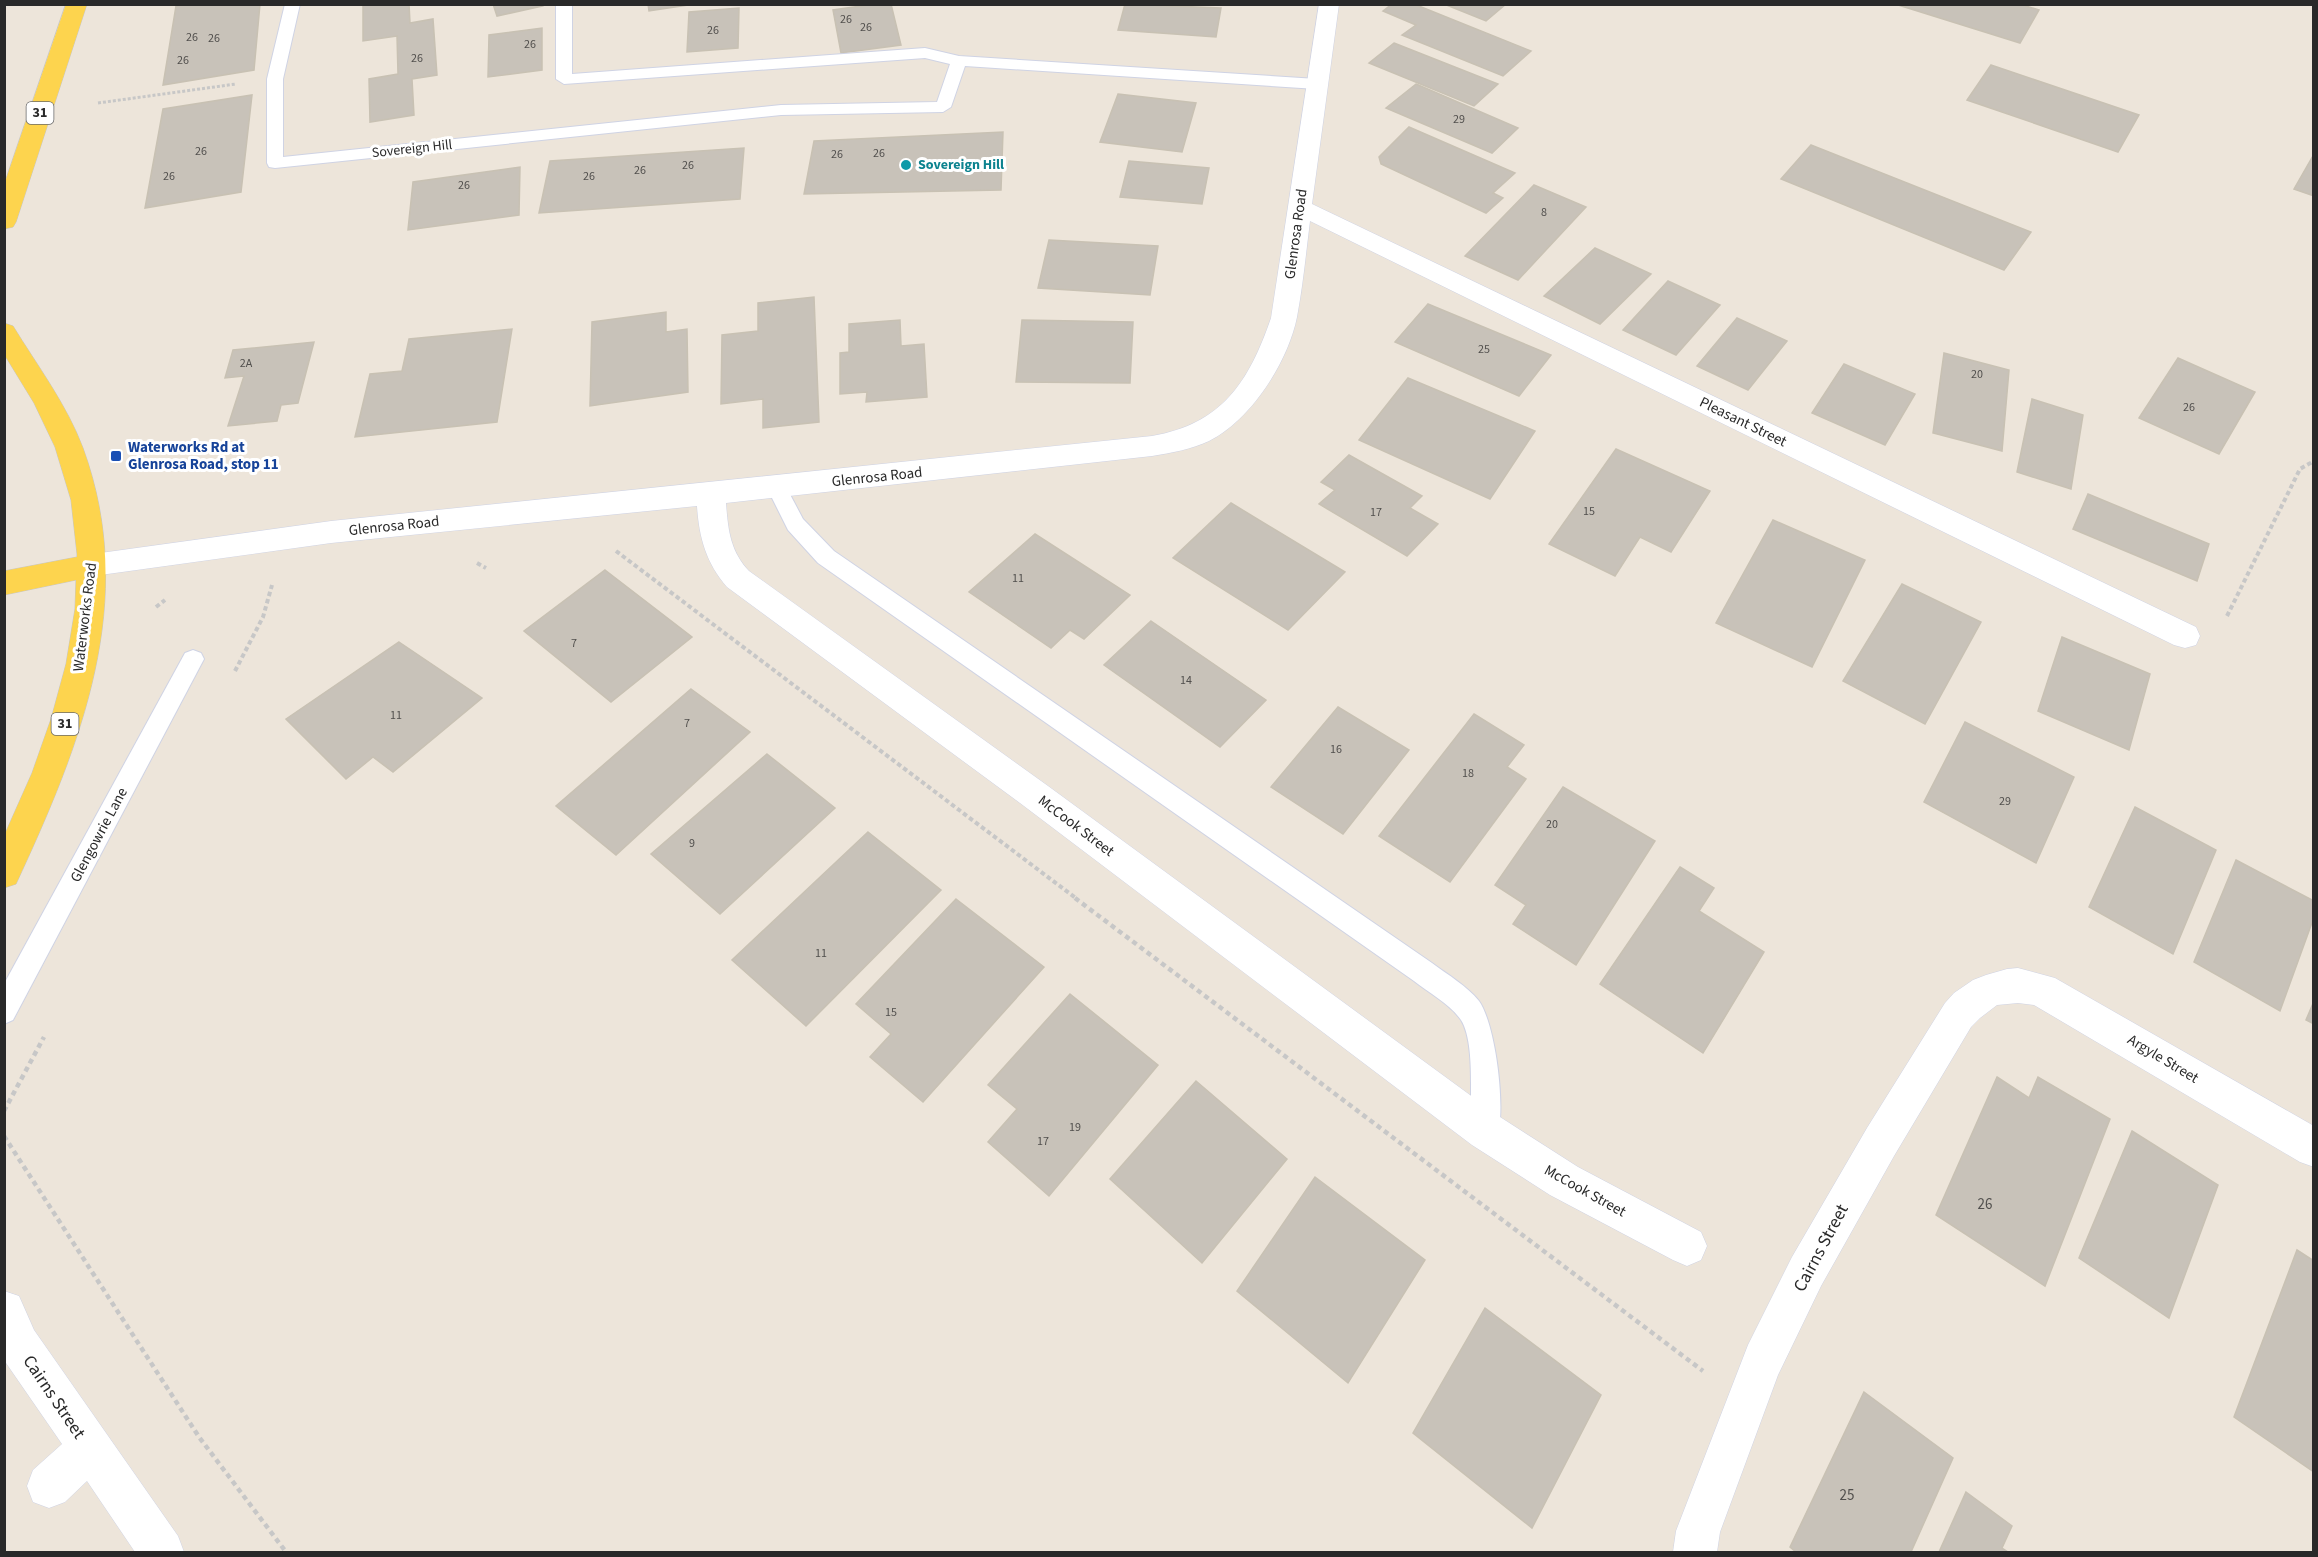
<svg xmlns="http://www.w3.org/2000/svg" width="2318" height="1557" viewBox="0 0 2318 1557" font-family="'Source Sans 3',sans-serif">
<rect width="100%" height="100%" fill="#ede5da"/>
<g fill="#c8c2b9" stroke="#c8c1b3" stroke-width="1.5">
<polygon points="187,4 260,4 254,70 163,85 176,6"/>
<polygon points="363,4 409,4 410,23 433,19 437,75 412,79 414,115 370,122 369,79 398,74 397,36 363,41"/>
<polygon points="493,4 543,4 543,6 497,16"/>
<polygon points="648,4 695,4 649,11"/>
<polygon points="875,4 891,4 901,45 841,53 833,10"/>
<polygon points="1125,4 1221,8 1216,37 1118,30"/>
<polygon points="1392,4 1414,4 1531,51 1503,76 1402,35 1416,25 1383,11"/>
<polygon points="1444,4 1506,4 1486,21"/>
<polygon points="1895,4 2020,4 2039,10 2020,43"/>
<polygon points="739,8 738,48 687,52 689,12"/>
<polygon points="542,28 542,70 488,77 489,35"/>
<polygon points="1394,43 1498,84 1474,106 1369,63"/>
<polygon points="1991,65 2139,115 2118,152 1967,100"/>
<polygon points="1416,84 1518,128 1492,153 1386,108"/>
<polygon points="1118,94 1196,103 1182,152 1100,142"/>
<polygon points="252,95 241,192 145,208 163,109"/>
<polygon points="1409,127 1515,173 1493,193 1503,198 1486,213 1381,164 1379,157"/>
<polygon points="1003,132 1001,190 804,194 814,141"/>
<polygon points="1811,145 2031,232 2004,270 1781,179"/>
<polygon points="744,148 740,199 539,213 550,161"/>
<polygon points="2314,154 2314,196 2294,189"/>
<polygon points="1129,161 1209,168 1202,204 1120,197"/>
<polygon points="520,167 519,215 408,230 413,182"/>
<polygon points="1534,185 1586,207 1518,280 1465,256"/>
<polygon points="1049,240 1158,246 1150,295 1038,288"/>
<polygon points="1595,248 1651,274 1600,324 1544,296"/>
<polygon points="1668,281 1720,305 1676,355 1623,330"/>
<polygon points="814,297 819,422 763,428 763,399 721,404 722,335 758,331 758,303"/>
<polygon points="1428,304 1551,355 1519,396 1395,342"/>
<polygon points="666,312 666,332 687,329 688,392 590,406 592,322"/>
<polygon points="1737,318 1787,341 1748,390 1697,366"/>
<polygon points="900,320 901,346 924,344 927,397 866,402 867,392 840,394 840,353 849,352 849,324"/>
<polygon points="1022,320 1133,322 1130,383 1016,382"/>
<polygon points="512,329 497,422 355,437 370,374 402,371 409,339"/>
<polygon points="314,342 298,403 281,405 277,421 228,426 244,376 225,378 233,350"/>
<polygon points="1944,353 2009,370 2002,451 1933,433"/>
<polygon points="2178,358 2255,392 2219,454 2139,418"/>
<polygon points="1844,364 1915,394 1885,445 1812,413"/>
<polygon points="1408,378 1535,431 1490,499 1359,440"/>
<polygon points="2032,399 2083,415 2071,489 2017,472"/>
<polygon points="1616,449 1710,491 1671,552 1640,537 1615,576 1549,544"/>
<polygon points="1349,455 1422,496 1410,508 1438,524 1407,556 1319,504 1335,490 1321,482"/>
<polygon points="2088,494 2209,544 2197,581 2073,529"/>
<polygon points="1231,503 1345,572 1288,630 1173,558"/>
<polygon points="1773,520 1865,560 1812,667 1716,623"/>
<polygon points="1035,534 1130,595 1084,639 1070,630 1051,648 969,592"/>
<polygon points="605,570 692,637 611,702 524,631"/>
<polygon points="1902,584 1981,622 1925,724 1843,681"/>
<polygon points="1151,621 1266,700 1220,747 1104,665"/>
<polygon points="2062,637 2150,674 2129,750 2038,711"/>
<polygon points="399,642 482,698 393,772 373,757 346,779 286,719"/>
<polygon points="691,689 750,732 616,855 556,806"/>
<polygon points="1338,707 1409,750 1343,834 1271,787"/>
<polygon points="1474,714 1524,745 1507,767 1526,779 1450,882 1379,836"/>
<polygon points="1965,722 2074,777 2036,863 1924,802"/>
<polygon points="767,754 835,808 720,914 651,854"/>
<polygon points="1563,787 1655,841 1576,965 1513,924 1526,905 1495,885"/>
<polygon points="2135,807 2216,850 2173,954 2089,907"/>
<polygon points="868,832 941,890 806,1026 732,960"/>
<polygon points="2236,860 2314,901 2314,917 2280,1011 2194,962"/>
<polygon points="1680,867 1714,888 1699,911 1764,952 1703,1053 1600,984"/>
<polygon points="956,899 1044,967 923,1102 870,1057 891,1034 856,1004"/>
<polygon points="1070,994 1158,1065 1049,1196 988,1142 1017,1109 988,1085"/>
<polygon points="2314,1001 2314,1024 2306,1020"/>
<polygon points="1997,1077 2029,1098 2038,1077 2110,1119 2045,1286 1936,1215"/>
<polygon points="1196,1081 1287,1159 1202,1263 1110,1179"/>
<polygon points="2132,1131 2218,1185 2169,1318 2079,1258"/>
<polygon points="1315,1177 1425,1260 1348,1383 1237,1291"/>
<polygon points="2297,1250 2314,1261 2314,1472 2234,1417"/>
<polygon points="1485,1308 1601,1395 1532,1528 1413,1433"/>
<polygon points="1864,1392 1953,1458 1911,1552 1796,1552 1790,1547"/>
<polygon points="1966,1492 2012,1526 2002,1548 2008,1552 1939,1552"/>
</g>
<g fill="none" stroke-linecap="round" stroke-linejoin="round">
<g stroke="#cfd3e4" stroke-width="2">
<g id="lane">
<polygon points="285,4 300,4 283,79 283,157 781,105 937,102 950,64 925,58 564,84 556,79 556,4 572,4 572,74 925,48 959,56 1317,79 1325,84 1317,89 965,66 951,107 943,112 781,115 275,168 269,167 267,163 267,79"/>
<path d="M777,480L784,483L803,519L834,551L1432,963C1448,975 1467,986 1479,1001C1496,1025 1507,1114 1496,1141L1486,1145L1476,1141C1470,1126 1471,1110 1471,1094C1471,1075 1472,1037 1461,1020C1450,1004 1429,993 1414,981L818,563L788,530L767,488L770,483Z"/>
<polygon points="193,650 201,653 204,659 13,1020 4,1024 4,984 185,653"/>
</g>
</g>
<g stroke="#cfd3e4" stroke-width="1">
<g id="street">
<path d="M1319,4H1339L1312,204L2196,627L2200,636L2196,645L2185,648L2174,645L1310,221C1306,253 1303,285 1297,317C1288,362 1251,420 1209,441C1192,449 1171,453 1152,456L726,503C728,529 730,551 749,571L1048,786L1500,1117L1578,1167L1701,1232L1707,1246L1701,1260L1687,1266L1673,1260L1550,1195L1472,1145L1024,806L727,587C706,563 699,537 697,506L331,543L93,576L83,573L78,565L83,557L93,554L331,521L1152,436C1222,424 1249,382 1271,318Z"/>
<polygon points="2018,968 2055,978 2314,1126 2314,1167 2300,1162 2034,1005 2018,1003 1997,1005 1980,1018 1971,1027 1894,1156 1821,1286 1778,1375 1720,1532 1717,1552 1673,1552 1676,1531 1748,1345 1792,1257 1867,1128 1945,1003 1954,993 1973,980 1986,975 2007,969"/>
<polygon points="4,1291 19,1296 34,1330 178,1536 184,1552 135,1552 87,1481 65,1502 49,1508 33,1502 27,1486 33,1470 62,1444 4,1360"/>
</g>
</g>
<g stroke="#c7c7c7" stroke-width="1">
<g id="primary">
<polygon points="66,4 87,4 16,222 13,227 4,229 4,185"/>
<path d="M4,323L13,326C37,365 67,405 83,448C139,601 81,744 16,884L4,888V836L32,773L51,719L66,664L75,609L76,580L4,595V571L77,557V554L71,500L55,447L34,403L4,354Z"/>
</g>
</g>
<polyline stroke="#c7c7c7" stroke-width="3" stroke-dasharray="3 2" stroke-linecap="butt" points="98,103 236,84"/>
<g stroke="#c7c7c7" stroke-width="4" stroke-dasharray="4.5 3" stroke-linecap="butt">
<polyline points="616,551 1077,899"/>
<polyline points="477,563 486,568"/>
<polyline points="156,607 165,600"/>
<polyline points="2227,616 2300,469 2314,461"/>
<polyline points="235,671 263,617 272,585"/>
</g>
<g stroke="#c7c7c7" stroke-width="4.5" stroke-dasharray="5 4" stroke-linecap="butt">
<polyline points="1075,898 1703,1371"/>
<polyline points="4,1111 44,1037"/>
<polyline points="4,1136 199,1437 286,1552"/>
</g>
<use href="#lane" fill="#fff" fill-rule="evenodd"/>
<use href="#street" fill="#fff" fill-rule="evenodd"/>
<use href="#primary" fill="#fdd44e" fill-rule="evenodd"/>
</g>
<circle fill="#0f9aa8" stroke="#fff" stroke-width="2" cx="906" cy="165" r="6"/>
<rect fill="#1a4fb4" stroke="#fff" stroke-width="2" x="110" y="450" width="12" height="12" rx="3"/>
<g text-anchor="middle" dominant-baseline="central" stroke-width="6" stroke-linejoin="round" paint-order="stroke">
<g font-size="12" fill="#514f4d">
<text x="846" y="19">26</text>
<text x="866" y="27">26</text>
<text x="713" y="30">26</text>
<text x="192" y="37">26</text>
<text x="214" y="38">26</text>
<text x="530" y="44">26</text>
<text x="417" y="58">26</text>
<text x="183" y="60">26</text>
<text x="1459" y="119">29</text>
<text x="201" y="151">26</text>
<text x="879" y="153">26</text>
<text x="837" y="154">26</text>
<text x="688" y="165">26</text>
<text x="640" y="170">26</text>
<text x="169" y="176">26</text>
<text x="589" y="176">26</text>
<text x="464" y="185">26</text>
<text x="1544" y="212">8</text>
<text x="1484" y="349">25</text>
<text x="246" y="363">2A</text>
<text x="1977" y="374">20</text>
<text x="2189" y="407">26</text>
<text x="1589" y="511">15</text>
<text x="1376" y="512">17</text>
<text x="1018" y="578">11</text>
<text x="574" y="643">7</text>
<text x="1186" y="680">14</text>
<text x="396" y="715">11</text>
<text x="687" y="723">7</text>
<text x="1336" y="749">16</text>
<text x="1468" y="773">18</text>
<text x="2005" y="801">29</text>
<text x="1552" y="824">20</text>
<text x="692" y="843">9</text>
<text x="821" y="953">11</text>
<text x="891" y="1012">15</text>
<text x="1075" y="1127">19</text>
<text x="1043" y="1141">17</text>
</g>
<g fill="#fff" stroke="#696969" stroke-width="1.5">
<rect x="26.5" y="102" width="27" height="22" rx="4.5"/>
<rect x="51.5" y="713" width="27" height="22" rx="4.5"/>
</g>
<g font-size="14" font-weight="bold" fill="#292929">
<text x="40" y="113">31</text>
<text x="65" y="724">31</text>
</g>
<g font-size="14" fill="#292929" stroke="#fff">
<text transform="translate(412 149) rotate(-6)">Sovereign Hill</text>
</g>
<g font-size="14" font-weight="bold" fill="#0d838f" stroke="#fff" text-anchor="start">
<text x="918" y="165">Sovereign Hill</text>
</g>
<g font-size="15" fill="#292929" stroke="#fff">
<text transform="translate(1296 234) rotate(-82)">Glenrosa Road</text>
<text transform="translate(1743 422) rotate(26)">Pleasant Street</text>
<text transform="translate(877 477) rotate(-6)">Glenrosa Road</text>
<text transform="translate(394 526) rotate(-6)">Glenrosa Road</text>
<text transform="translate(85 617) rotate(-83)">Waterworks Road</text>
<text transform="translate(1076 826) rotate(37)">McCook Street</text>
<text transform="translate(99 835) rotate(-62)">Glengowrie Lane</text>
<text transform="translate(2163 1059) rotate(31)">Argyle Street</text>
<text transform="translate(1585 1191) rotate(29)">McCook Street</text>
</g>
<g font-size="15" font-weight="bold" fill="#164399" stroke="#fff" text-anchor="start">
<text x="128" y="447">Waterworks Rd at<tspan x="128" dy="17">Glenrosa Road, stop 11</tspan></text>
</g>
<g font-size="15" fill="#514f4d">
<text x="1985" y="1204">26</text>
<text x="1847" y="1495">25</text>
</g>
<g font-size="18" fill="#292929" stroke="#fff">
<text transform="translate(1821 1248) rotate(-62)">Cairns Street</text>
<text transform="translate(54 1397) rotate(56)">Cairns Street</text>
</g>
</g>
<rect width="2318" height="1557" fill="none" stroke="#292929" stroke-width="12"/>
</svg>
